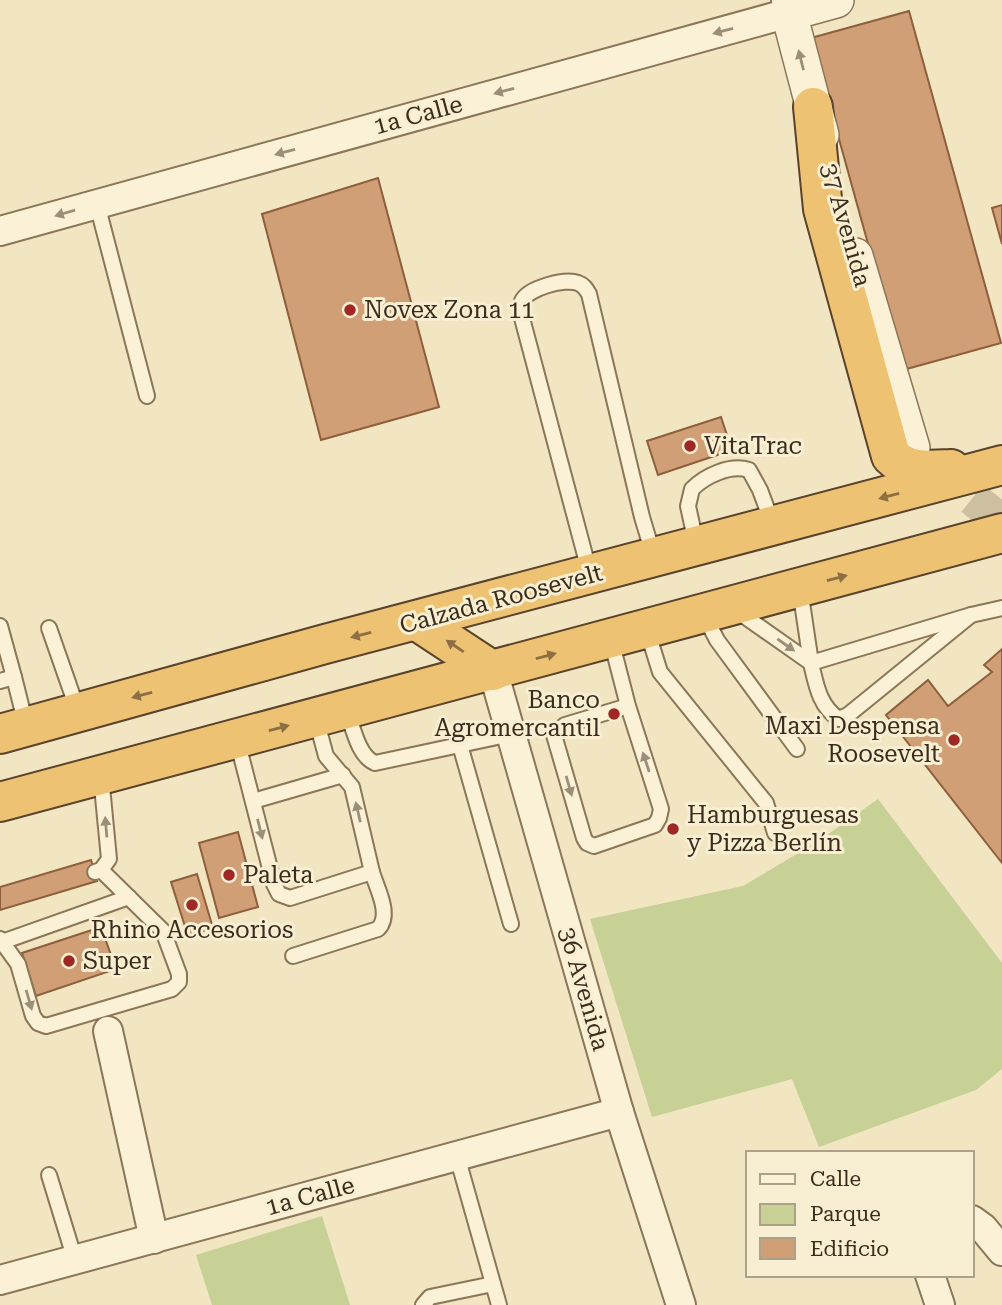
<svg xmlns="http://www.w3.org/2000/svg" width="1002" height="1305" viewBox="0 0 1002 1305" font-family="'Roboto Serif',serif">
<rect width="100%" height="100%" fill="#f1e5c2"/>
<g fill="#c7d095">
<polygon points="878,799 1002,963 1002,1069 976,1090 819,1147 792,1079 652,1117 590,919 743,886 820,840"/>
<polygon points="322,1216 350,1305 212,1305 196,1255"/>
</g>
<g fill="#d19f76" stroke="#8d5f3c" stroke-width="2">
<polygon points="909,11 1001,343 903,370 811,38"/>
<polygon points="378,178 439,407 321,440 262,214"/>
<polygon points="1002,205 1002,244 992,208"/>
<polygon points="721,417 732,450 658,475 647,441"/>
<polygon points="1002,649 1002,863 886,715 928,680 948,706 992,672 984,665"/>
<polygon points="238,832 258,907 219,918 199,843"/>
<polygon points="91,860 97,881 0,910 0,887"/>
<polygon points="197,874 213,928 188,936 171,882"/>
<polygon points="101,927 116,969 36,996 22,953"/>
</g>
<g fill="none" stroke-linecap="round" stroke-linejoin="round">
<polyline stroke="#cdc0a1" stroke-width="35" stroke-dasharray="35 18" stroke-linecap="butt" points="931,465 1002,522"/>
<g stroke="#8c7658" stroke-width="18">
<g id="service">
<polyline points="97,204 147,396"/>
<path d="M696,543L688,506L692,489C705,476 730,464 749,470L760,490L773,525"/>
<path d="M590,574L522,318C522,313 520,306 522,301C528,288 565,278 578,283C584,285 586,289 589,294L642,517L654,557"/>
<polyline points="800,589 811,663 971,615 1002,608"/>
<path d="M737,611L811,663C816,684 819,706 839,719L848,715L971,615"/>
<polyline points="704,615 717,640 797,749"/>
<polyline points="0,626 14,677 0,681"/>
<polyline points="49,628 78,711"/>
<polyline points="647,630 660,672 766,803 775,833"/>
<polyline points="611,640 628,706 661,809 659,818 655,825 594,846 587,843 584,838 554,735 565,725 628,706"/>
<polyline points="14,677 26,725"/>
<path d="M347,711C353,727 358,756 375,763L511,734"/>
<polyline points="237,740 274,884 279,894 290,898 372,872 352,787 326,756 316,719"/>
<polyline points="460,745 511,924"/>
<polyline points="253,801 343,775"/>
<polyline points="95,872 101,870 109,859 101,776"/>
<polyline points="0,939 18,964 33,1016 38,1023 46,1026 172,989 179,982 179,974 163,931 101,870"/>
<polyline points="2,942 129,897"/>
<path d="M293,956L378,929C392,915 377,889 372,872"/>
<polyline points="457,1156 499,1305"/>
<polyline points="49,1175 75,1260"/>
<polyline points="423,1305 430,1297 493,1284"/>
</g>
</g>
<g stroke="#8c7658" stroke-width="32">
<g id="minor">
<polyline points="0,231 789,13 786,0"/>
<polyline points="493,671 619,1112 681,1305"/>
<polyline points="108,1031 154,1239"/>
<polyline points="972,1220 983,1228 1002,1251"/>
<polyline points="930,1275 940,1305"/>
<polyline points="0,1280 619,1112"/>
</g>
</g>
<g stroke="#8c7658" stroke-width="38">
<g id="tertiary">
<polyline points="821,135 789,13 836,0"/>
<polyline points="855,256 912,448"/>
</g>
</g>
<g stroke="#5a432c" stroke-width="42">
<g id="trunk">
<path d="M813,107L823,209L891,456C908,473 928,470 951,469"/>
<polyline points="417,621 493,671"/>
<polyline points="0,734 325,644 1002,465"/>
<polyline points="0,802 1002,533"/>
</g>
</g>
<use href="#service" stroke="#fbf1d6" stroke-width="14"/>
<use href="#minor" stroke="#fbf1d6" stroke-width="28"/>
<use href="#tertiary" stroke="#fbf1d6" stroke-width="35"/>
<use href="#trunk" stroke="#eec273" stroke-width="38"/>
</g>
<defs><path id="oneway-solid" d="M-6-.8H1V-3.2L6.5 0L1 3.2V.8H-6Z" transform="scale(1.75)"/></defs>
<g fill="#9b8f7a">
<use href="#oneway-solid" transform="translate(723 31) rotate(165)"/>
<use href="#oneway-solid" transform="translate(801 60) rotate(-104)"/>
<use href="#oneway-solid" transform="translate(504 91) rotate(165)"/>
<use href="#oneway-solid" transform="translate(285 152) rotate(165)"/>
<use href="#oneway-solid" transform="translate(65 213) rotate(164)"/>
<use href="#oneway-solid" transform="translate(786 645) rotate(35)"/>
<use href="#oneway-solid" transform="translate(646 762) rotate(-108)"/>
<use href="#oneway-solid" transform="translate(569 786) rotate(74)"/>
<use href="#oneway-solid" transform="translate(358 812) rotate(-103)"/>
<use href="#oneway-solid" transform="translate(106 827) rotate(-95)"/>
<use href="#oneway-solid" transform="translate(260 829) rotate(76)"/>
<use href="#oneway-solid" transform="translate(29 1000) rotate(74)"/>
</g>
<g fill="#8c7044">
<use href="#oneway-solid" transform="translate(889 496) rotate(165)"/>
<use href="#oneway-solid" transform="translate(837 578) rotate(-15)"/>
<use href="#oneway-solid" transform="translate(361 635) rotate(166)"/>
<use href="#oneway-solid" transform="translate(455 646) rotate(-146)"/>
<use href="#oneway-solid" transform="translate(546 656) rotate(-15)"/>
<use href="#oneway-solid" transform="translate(142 695) rotate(165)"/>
<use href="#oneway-solid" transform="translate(279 728) rotate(-15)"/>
</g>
<g fill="#9f2824" stroke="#f8eed2" stroke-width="2.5">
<circle cx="350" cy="310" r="7"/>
<circle cx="690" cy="446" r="7"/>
<circle cx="614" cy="714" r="7"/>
<circle cx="954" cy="740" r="7"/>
<circle cx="673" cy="829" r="7"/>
<circle cx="229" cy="875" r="7"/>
<circle cx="192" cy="905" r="7"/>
<circle cx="69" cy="961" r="7"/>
</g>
<g text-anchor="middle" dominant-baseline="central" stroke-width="6" stroke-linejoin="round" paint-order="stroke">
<g font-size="24" fill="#3b2d1d" stroke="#f8eed2">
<text transform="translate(418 115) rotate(-15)">1a Calle</text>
<text transform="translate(846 225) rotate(74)">37 Avenida</text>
<text transform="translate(501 599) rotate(-15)">Calzada Roosevelt</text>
<text transform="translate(584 989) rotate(74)">36 Avenida</text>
<text transform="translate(310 1196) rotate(-15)">1a Calle</text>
</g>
<g font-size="24" fill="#3b2d1d" stroke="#f8eed2" text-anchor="start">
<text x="364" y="310">Novex Zona 11</text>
<text x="704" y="446">VitaTrac</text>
<text x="600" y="700" text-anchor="end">Banco<tspan x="600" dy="28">Agromercantil</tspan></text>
<text x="940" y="726" text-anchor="end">Maxi Despensa<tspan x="940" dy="28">Roosevelt</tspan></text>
<text x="687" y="815">Hamburguesas<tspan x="687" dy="28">y Pizza Berlín</tspan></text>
<text x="243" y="875">Paleta</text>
<text x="192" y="930" text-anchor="middle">Rhino Accesorios</text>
<text x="83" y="961">Super</text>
</g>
</g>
<rect x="746" y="1151" width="228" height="126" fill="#f8eed2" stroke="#aca18a" stroke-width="2"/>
<rect x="760" y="1174" width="35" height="10" fill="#fbf1d6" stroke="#aca18a" stroke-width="2"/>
<text x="810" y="1186" font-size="21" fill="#3b2d1d">Calle</text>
<rect x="760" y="1204" width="35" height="21" fill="#c7d095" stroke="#aca18a" stroke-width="2"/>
<text x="810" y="1221" font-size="21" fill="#3b2d1d">Parque</text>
<rect x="760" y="1238" width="35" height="21" fill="#d19f76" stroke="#aca18a" stroke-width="2"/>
<text x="810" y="1256" font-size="21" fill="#3b2d1d">Edificio</text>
</svg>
